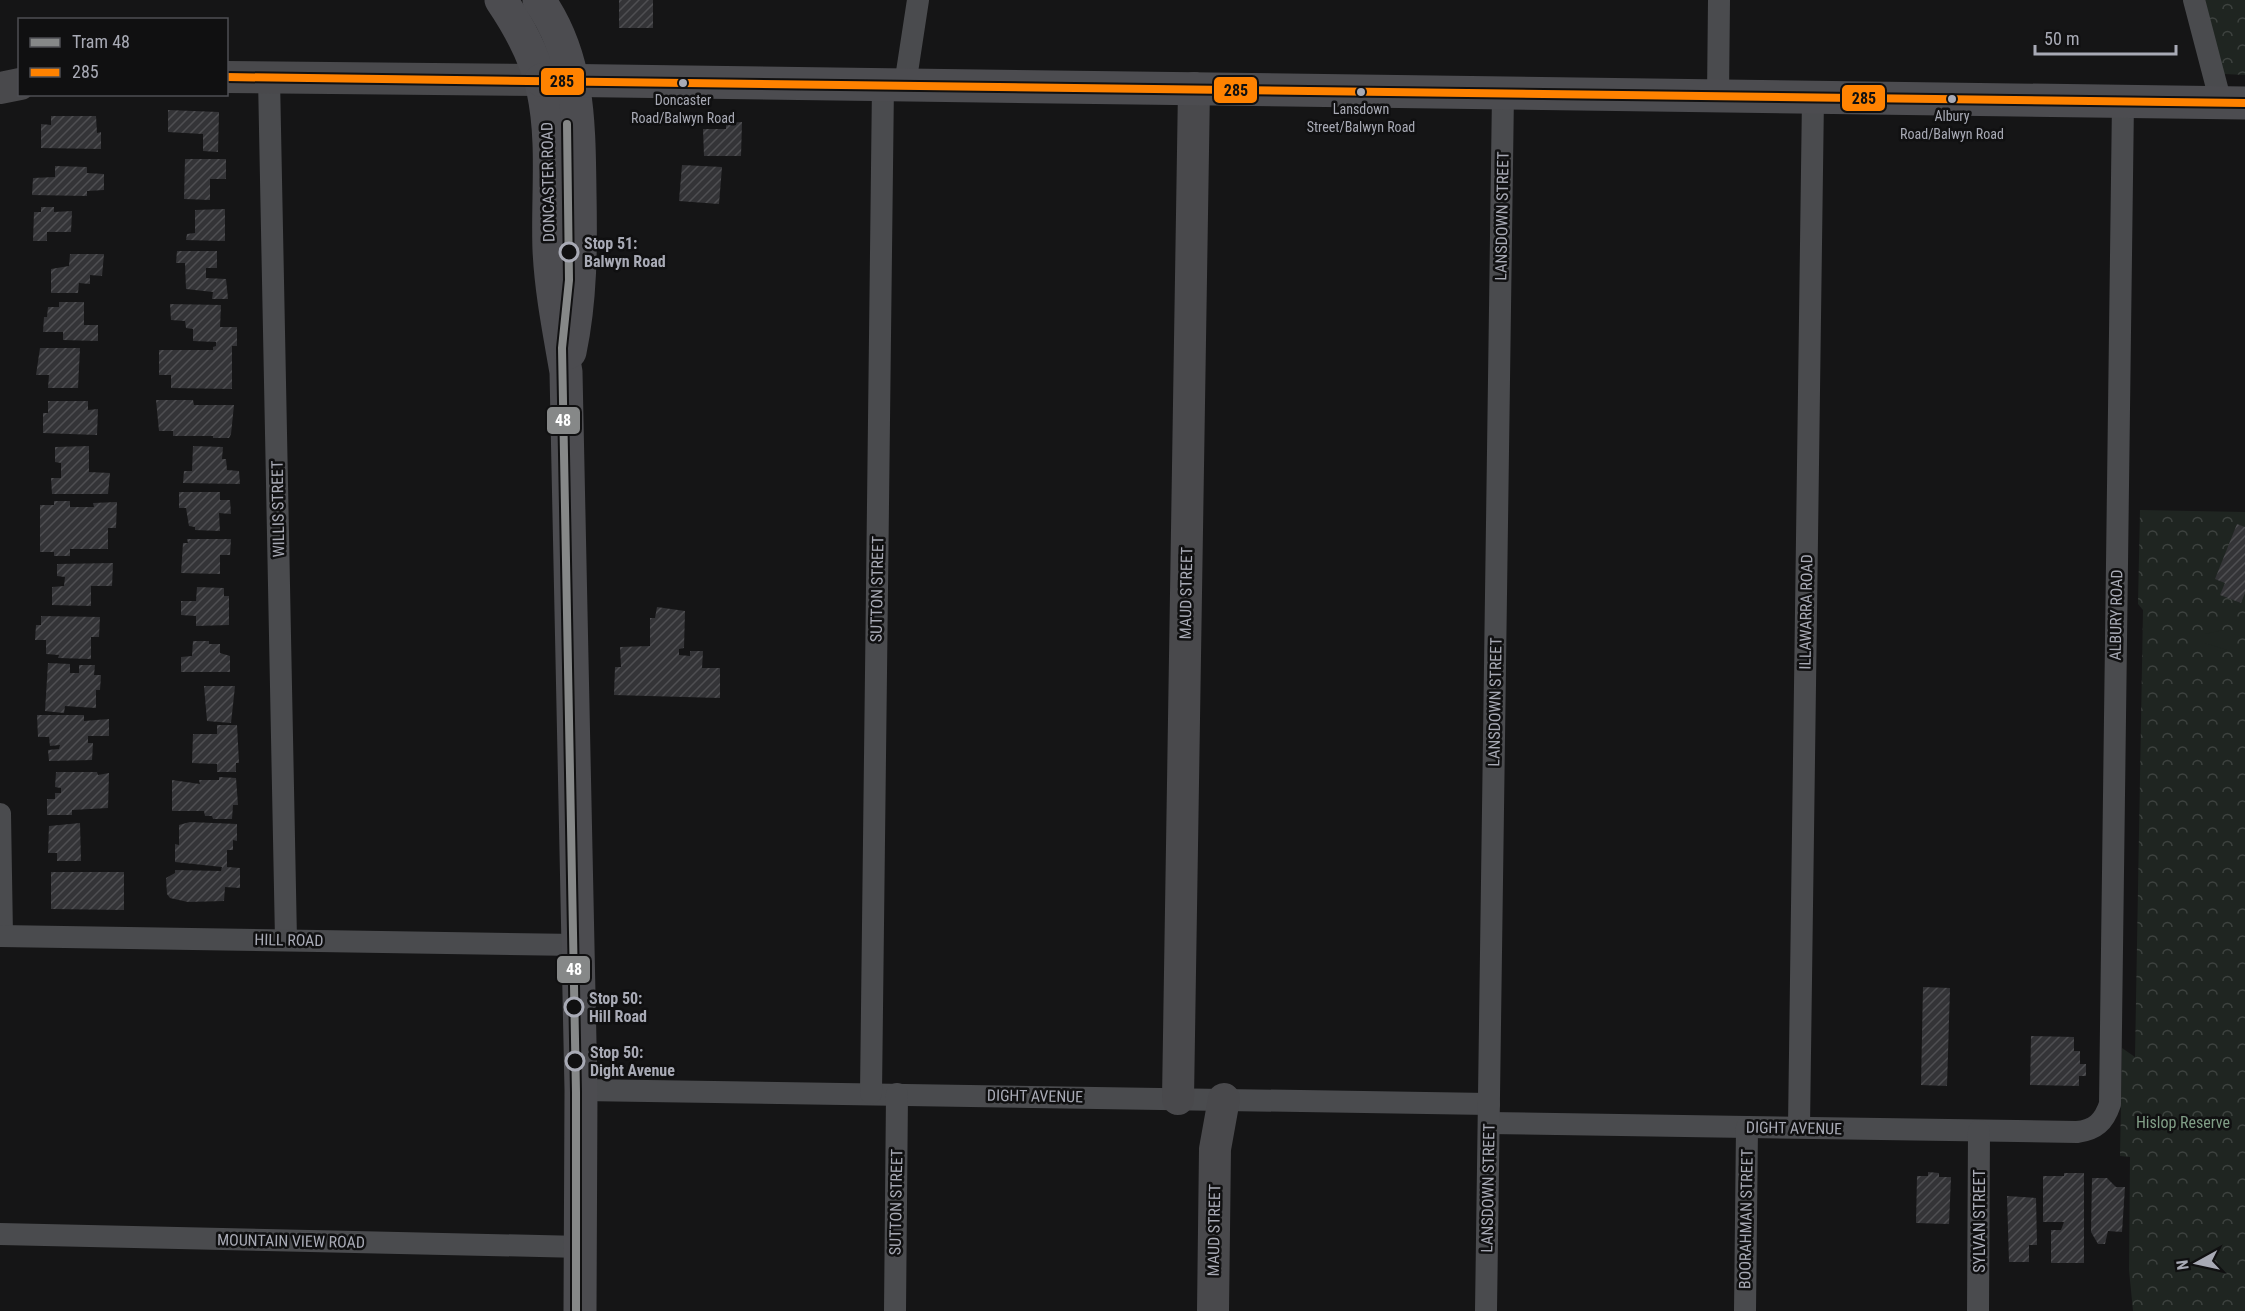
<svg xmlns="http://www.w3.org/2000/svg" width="2245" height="1311" viewBox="0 0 2245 1311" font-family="'Roboto Condensed',sans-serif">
<defs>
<pattern id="forest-crowns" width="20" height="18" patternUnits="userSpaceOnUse" patternTransform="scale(1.5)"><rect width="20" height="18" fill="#1f2521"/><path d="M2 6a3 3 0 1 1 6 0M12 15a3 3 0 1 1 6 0" fill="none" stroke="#3d423f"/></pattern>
<pattern id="building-hatch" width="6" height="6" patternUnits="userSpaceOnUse" patternTransform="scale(1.5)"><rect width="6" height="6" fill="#343437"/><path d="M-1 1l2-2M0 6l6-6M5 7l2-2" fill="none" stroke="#4f4f52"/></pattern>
</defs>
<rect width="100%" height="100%" fill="#151516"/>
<g fill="url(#forest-crowns)">
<polygon points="2204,0 2245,0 2245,75 2224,74"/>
<polygon points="2140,510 2245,512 2245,1311 2133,1311 2129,1270 2130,1157 2120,1156 2122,1048 2135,1057 2143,610 2138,604"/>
</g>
<polygon fill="#1f2521" points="2227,629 2227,650 2205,643 2205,634"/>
<g fill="url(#building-hatch)">
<rect x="619" y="0" width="34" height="28"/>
<polygon points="168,110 219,112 218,152 203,151 203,134 168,132"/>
<polygon points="51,116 96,116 97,133 101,132 101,149 41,148 41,124 51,125"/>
<polygon points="742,122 741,156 704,156 703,129 726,129 726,123"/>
<polygon points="185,159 226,159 226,179 210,179 210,200 184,199"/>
<polygon points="682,165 722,167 719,204 679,201"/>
<polygon points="55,166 87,167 87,173 104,174 104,190 87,191 87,196 32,195 33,178 55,177"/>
<polygon points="41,207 54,207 54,212 72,211 71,232 47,232 47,241 33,241 34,212 41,212"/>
<polygon points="225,209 225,241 186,240 187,234 195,233 195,210"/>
<polygon points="177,251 217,251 217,268 206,268 206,278 226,279 228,299 212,299 213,292 186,289 185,263 176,263"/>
<polygon points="70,254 104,254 102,276 90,275 90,284 79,283 78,293 51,293 51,269 69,266"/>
<polygon points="59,302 84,302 84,325 98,325 98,341 63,340 63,332 43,332 44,317 47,317 48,307 59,307"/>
<polygon points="170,304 221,305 220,327 237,327 237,346 232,346 232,389 171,388 171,375 159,375 159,350 213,350 213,347 216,346 216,342 193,341 193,329 186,328 185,321 171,320"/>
<polygon points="40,348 80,348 78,388 48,388 49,375 36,375"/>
<polygon points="156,400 193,400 194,405 234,405 231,434 229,438 213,438 213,436 173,436 173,431 159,431"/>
<polygon points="48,401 88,401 88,410 98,409 97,435 43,433 43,413 48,413"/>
<polygon points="89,446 89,472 110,473 108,494 52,494 51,478 61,478 61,463 55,462 55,447"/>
<polygon points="193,446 223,447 222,459 226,459 227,470 239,471 240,484 183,483 184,471 192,471"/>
<polygon points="179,492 220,492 220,500 230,500 231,514 219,513 220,531 195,530 195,527 189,526 186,508 179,508"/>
<polygon points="54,501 70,501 70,507 94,507 93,503 117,502 116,528 108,528 108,549 70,549 70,556 54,556 54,552 40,552 40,505 54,505"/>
<polygon points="2237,524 2245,527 2245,593 2241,603 2220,595 2225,583 2215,579"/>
<polygon points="187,539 231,539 230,555 220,555 220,574 181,573 183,543 188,543"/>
<polygon points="113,563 112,586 91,586 91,606 52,605 52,587 64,586 65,577 57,576 57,564"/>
<polygon points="197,587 224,588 224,596 229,596 229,625 196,626 196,616 181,615 181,601 196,601"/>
<polygon points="657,607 685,611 684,648 679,649 679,655 690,656 690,651 703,651 702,668 720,668 720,698 614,695 615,667 621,667 620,647 650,646 650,618 655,618"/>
<polygon points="41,616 100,617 99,637 91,637 91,659 58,658 59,655 46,654 46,640 35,640 36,625 41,625"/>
<polygon points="193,641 209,641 209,644 220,644 220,653 230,656 230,672 181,672 181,657 192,656"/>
<polygon points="48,663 70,664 70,673 79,673 79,665 95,665 94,675 101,675 100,690 96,690 96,708 65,706 64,713 45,711"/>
<polygon points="204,686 235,686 231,723 207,721"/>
<polygon points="37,715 84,715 84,721 109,719 109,736 88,736 88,743 93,743 92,760 49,761 48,750 59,749 60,745 50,746 49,737 38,737"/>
<polygon points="217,725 237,725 239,763 236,763 236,772 217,772 217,764 192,763 193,734 217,734"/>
<polygon points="56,772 97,772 98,775 109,773 108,808 72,810 72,815 47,815 47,799 55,799 55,793 61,793 61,788 55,787"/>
<polygon points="219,777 236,778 238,805 233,805 232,819 213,819 212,816 205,816 204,811 172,811 172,780 200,784 199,780 219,780"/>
<polygon points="190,822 237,824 237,841 233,840 233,850 227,850 227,867 240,868 240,888 225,887 224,901 188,902 170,898 167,894 166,878 175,873 175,870 221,871 222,867 175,862 175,844 179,845 179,825"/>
<polygon points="80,823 81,861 57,861 57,853 48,853 49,826"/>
<polygon points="51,872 124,872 124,910 51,909"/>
<polygon points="1923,987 1950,988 1947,1086 1921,1085"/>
<polygon points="2031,1036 2074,1037 2074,1051 2080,1051 2080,1064 2086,1064 2086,1076 2079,1076 2079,1086 2030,1085"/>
<polygon points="1928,1172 1939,1173 1939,1177 1951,1177 1949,1224 1916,1223 1917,1176 1928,1176"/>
<polygon points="2064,1173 2084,1173 2084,1263 2051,1263 2051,1230 2061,1230 2064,1222 2043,1222 2043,1176 2064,1176"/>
<polygon points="2092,1178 2107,1178 2116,1187 2125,1187 2122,1232 2108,1231 2105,1244 2098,1244 2091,1232"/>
<polygon points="2007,1196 2036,1198 2037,1245 2029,1245 2029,1262 2009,1262"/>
</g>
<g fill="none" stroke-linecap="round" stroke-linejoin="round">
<g stroke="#4a4b4e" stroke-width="22">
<polyline points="2194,0 2221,103"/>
<polyline points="269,78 286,940"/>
<polyline points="905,85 918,0"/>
<polyline points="1718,96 1719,0"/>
<polyline points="0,814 2,936"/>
<polyline points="0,936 578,945"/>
<polyline points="581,1090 1489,1104"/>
<polyline points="871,1093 883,84"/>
<path d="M1489,1123L2077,1132C2095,1130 2104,1122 2110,1104L2123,101"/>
<polyline points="1799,1127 1813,97"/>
<polyline points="0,1234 582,1247"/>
<polyline points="895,1311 897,1094"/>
<polyline points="1486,1311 1503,93"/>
<polyline points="1745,1311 1747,1127"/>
<polyline points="1978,1311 1979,1131"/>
</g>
<g stroke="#49494c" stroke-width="32">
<polyline points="226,77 541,80"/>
<polyline points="0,88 20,84"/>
<polyline points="1178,1099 1194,88"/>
<polyline points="1213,1311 1215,1149 1224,1099"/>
</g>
<g stroke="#4c4c50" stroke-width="33">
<path d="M501,0C520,28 536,57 543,91C554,142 547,198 549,250C551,292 559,331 566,372L581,1090L580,1311"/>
<path d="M539,0C580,58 579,125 580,193C581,247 581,299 570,352"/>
<polyline points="541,80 2245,103"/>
</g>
<g stroke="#101011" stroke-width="12">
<polyline id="bus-1" points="226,77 2245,103"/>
</g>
<use href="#bus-1" stroke="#ff8200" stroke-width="8"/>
<g stroke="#101011" stroke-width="12">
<polyline id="tram-1" points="567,124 569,280 562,348 576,1092 576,1311"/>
</g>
<use href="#tram-1" stroke="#868888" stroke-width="8"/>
</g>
<g fill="#a8aab5" stroke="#101011" stroke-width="2">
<circle cx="683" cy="83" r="5"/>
<circle cx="1361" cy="92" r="5"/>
<circle cx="1952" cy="99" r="5"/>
</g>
<g fill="#101011" stroke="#a8aab5" stroke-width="3">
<circle cx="569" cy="252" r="9"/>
<circle cx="574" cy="1007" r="9"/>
<circle cx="575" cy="1061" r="9"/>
</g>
<g text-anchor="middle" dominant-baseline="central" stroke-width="5" stroke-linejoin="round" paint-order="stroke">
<g font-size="14" fill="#a8aab5" stroke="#101011">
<text x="683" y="100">Doncaster<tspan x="683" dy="18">Road/Balwyn Road</tspan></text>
<text x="1361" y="109">Lansdown<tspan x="1361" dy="18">Street/Balwyn Road</tspan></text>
<text x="1952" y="116">Albury<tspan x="1952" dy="18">Road/Balwyn Road</tspan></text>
</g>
<g font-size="16" fill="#a8aab5" stroke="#101011">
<text transform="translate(548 182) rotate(-91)">DONCASTER ROAD</text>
<text transform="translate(1502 216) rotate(-89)">LANSDOWN STREET</text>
<text transform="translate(278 509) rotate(-91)">WILLIS STREET</text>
<text transform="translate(877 589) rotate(-89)">SUTTON STREET</text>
<text transform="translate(1186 593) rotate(-89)">MAUD STREET</text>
<text transform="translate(1806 612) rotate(-89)">ILLAWARRA ROAD</text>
<text transform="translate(2116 615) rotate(-89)">ALBURY ROAD</text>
<text transform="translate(1495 702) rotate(-89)">LANSDOWN STREET</text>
<text transform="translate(289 940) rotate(1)">HILL ROAD</text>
<text transform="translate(1035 1096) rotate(1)">DIGHT AVENUE</text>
<text transform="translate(1794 1128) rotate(1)">DIGHT AVENUE</text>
<text transform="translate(1488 1188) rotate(-89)">LANSDOWN STREET</text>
<text transform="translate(896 1202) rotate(-89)">SUTTON STREET</text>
<text transform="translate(1746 1219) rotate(-89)">BOORAHMAN STREET</text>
<text transform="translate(1979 1221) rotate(-90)">SYLVAN STREET</text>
<text transform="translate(1214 1230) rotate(-89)">MAUD STREET</text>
<text transform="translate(291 1241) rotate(1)">MOUNTAIN VIEW ROAD</text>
</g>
<g font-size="16" font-weight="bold" fill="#a8aab5" stroke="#101011" text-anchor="start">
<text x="584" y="243">Stop 51:<tspan x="584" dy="18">Balwyn Road</tspan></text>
<text x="589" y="998">Stop 50:<tspan x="589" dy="18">Hill Road</tspan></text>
<text x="590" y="1052">Stop 50:<tspan x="590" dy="18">Dight Avenue</tspan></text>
</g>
<g font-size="16" fill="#819e87" stroke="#101011">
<text x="2183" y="1122">Hislop Reserve</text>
</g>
</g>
<g stroke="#101011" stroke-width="2">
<rect x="540" y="67" width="45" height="29" rx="6" fill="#ff8200"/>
<rect x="1213" y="76" width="45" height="28" rx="6" fill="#ff8200"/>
<rect x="1841" y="84" width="45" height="28" rx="6" fill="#ff8200"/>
<rect x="546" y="406" width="35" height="29" rx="6" fill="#868888"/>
<rect x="556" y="955" width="35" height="29" rx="6" fill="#868888"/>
</g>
<g font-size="16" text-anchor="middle" font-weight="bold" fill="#fff">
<text x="563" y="426">48</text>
<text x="574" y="975">48</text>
</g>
<g font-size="16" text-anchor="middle" font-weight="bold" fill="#111">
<text x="562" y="87">285</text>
<text x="1236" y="96">285</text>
<text x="1864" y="104">285</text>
</g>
<rect x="18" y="18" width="210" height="78" fill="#101011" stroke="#4d4e53" stroke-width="1.5"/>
<rect x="30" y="38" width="30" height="9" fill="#868888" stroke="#4d4e53" stroke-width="1.5"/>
<text x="72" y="48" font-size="18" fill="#a8aab5">Tram 48</text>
<rect x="30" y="68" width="30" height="9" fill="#ff8200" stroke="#4d4e53" stroke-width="1.5"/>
<text x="72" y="78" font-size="18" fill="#a8aab5">285</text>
<g transform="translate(2197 1263) rotate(262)" stroke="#101011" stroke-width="4.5" paint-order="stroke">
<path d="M0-4.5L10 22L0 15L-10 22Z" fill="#a8aab5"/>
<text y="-9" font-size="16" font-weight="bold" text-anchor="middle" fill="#a8aab5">N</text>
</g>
<path d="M2035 45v9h141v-9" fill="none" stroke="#a8aab5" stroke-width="3"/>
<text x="2044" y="45" font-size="18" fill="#a8aab5" stroke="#101011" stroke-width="4.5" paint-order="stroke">50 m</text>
</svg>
